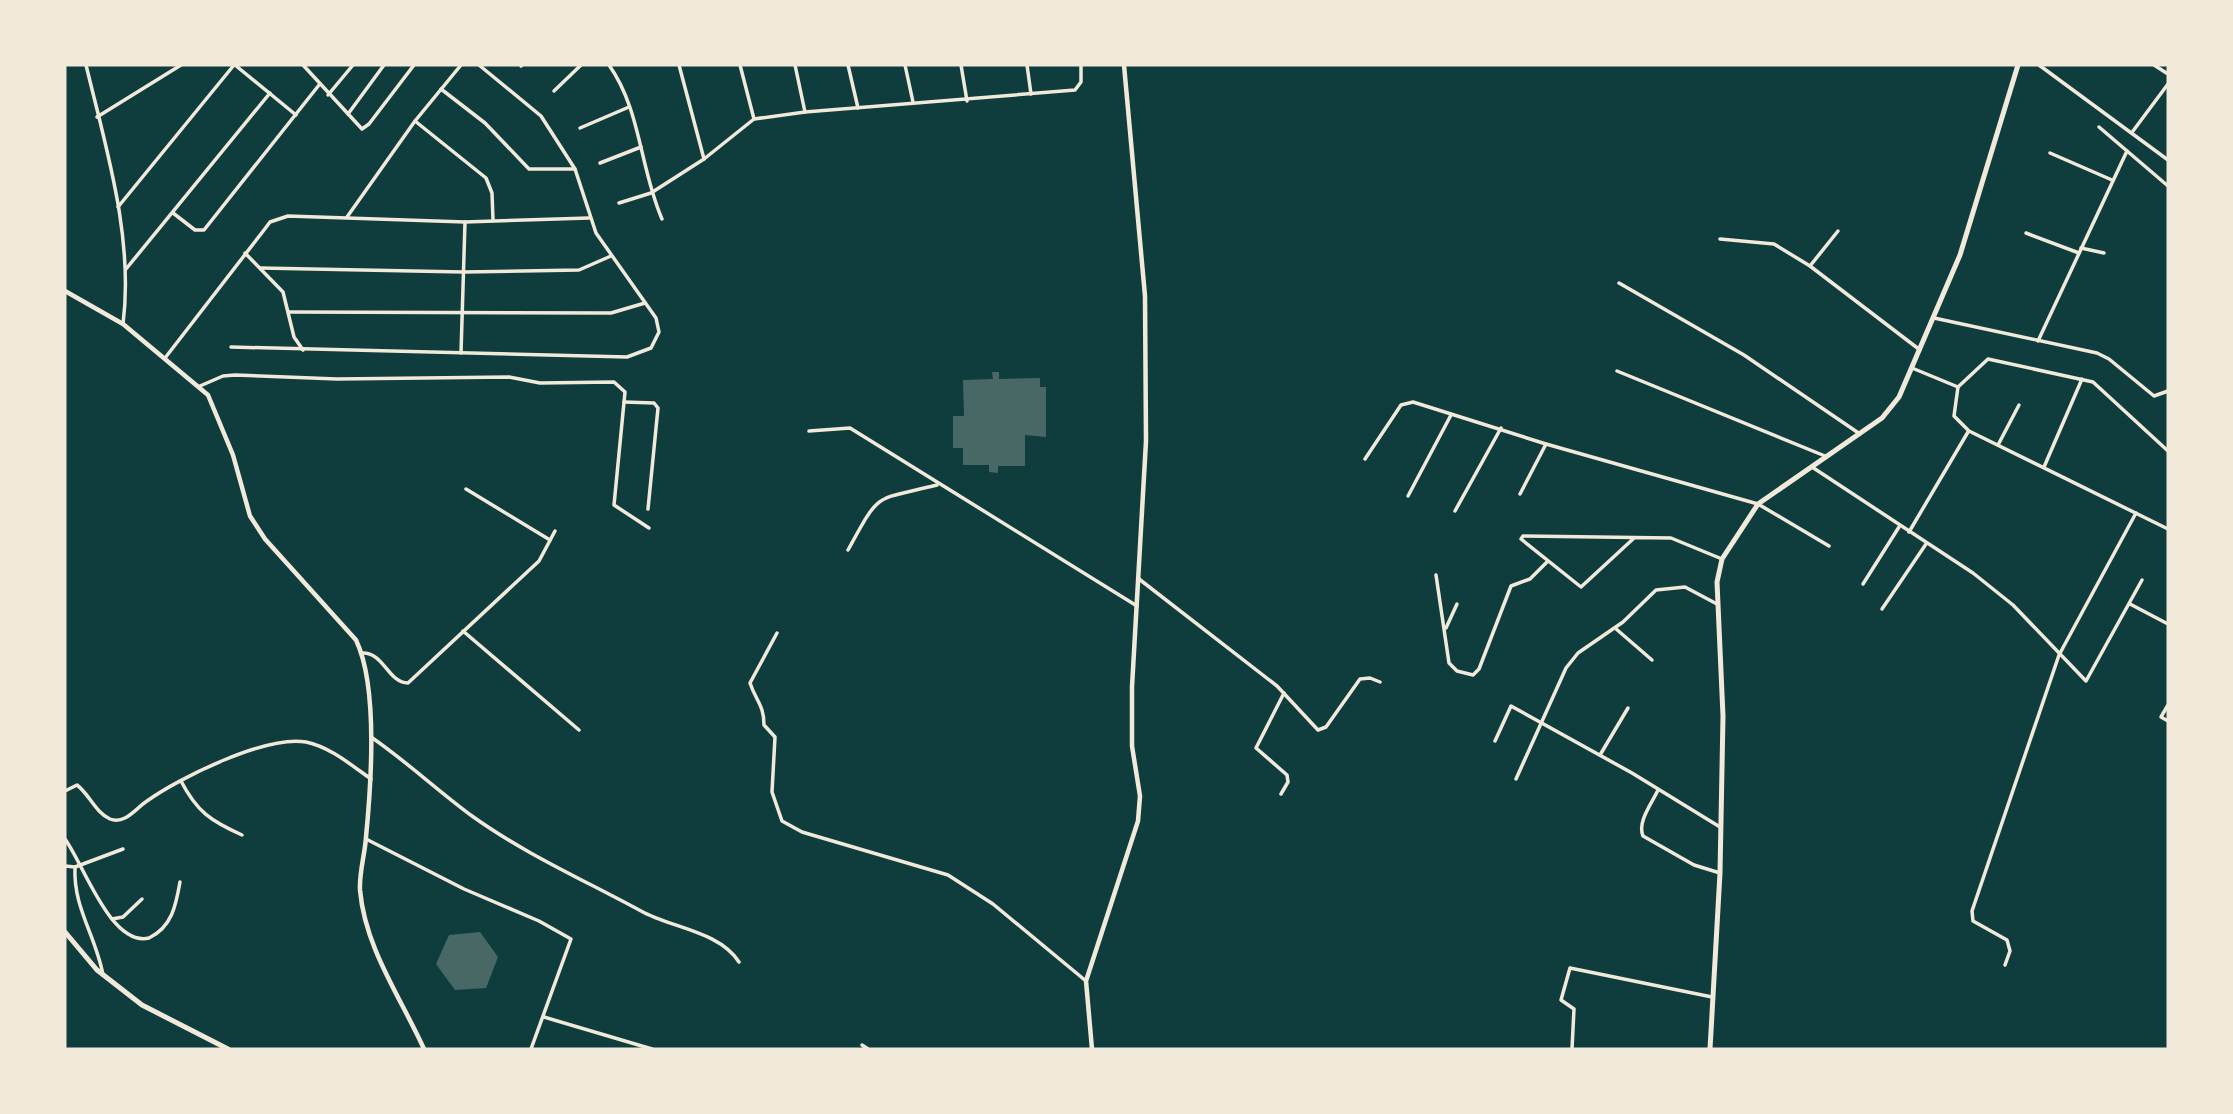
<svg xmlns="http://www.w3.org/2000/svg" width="2233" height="1114" viewBox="0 0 2233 1114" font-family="'PT Serif',serif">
<rect width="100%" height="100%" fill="#0f3d3e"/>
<g fill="#486865">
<polygon points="992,372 999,372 999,379 1040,378 1040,387 1046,387 1046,437 1025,435 1025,466 998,466 998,473 989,472 989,465 963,465 963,448 953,448 953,416 964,416 963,380 993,379"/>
<polygon points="480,932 498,957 486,988 455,990 436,964 449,935"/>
</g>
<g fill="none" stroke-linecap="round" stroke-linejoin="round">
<g stroke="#f1e9da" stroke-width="3.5">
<path d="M86,65C106,148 134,238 123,324"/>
<polyline points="235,65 296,115"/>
<polyline points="303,65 362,129 369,124 414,65"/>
<path d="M609,65C641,110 640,169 662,219"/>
<polyline points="679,65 704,159"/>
<polyline points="740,65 754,119"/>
<polyline points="795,65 805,112"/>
<polyline points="848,65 858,108"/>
<polyline points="905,65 913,102"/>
<polyline points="961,65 967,101"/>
<polyline points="1027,65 1031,94"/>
<polyline points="2039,65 2168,160"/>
<polyline points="2154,65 2168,74"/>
<polyline points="521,66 522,65"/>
<polyline points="441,89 485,123 529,169 575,169"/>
<polyline points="554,91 581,65"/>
<polyline points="328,95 353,65"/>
<polyline points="348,114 384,65"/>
<polyline points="97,117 181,65"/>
<polyline points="415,121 486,178 492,193 493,220"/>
<polyline points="2099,127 2168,186"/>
<polyline points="580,128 629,107"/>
<polyline points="2133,131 2168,84"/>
<polyline points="2050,153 2112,180"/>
<polyline points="600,163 641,147"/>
<polyline points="619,203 651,193 704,159 754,119 805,112 1075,90 1081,82 1081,65"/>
<polyline points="118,207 234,65"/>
<polyline points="173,213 195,230 204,230 319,85"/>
<polyline points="347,217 415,121 461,65"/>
<polyline points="2026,233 2079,253"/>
<polyline points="1720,239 1774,244 1810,266 1920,350"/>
<polyline points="2081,248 2104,253"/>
<polyline points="245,253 283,292 294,337 303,350"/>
<polyline points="1810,266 1838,231"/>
<polyline points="260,268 464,272 579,270 611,256"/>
<polyline points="126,269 270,93"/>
<polyline points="1619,283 1744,355 1860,434"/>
<polyline points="289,312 611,313 645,303"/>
<polyline points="1934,318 2097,353 2109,359 2154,396 2168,391"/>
<polyline points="2038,341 2127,151"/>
<polyline points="231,347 627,357 651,348 659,332 656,318 596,233 575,169 541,116 479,65"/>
<polyline points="461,353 465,222"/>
<polyline points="165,358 264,230 270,222 288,216 465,222 589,218"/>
<polyline points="1912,368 1958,387 1954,416 1969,431 2168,529"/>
<polyline points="1617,371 1825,456"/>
<polyline points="200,386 223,376 235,375 337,379 509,377 540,383 614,382 625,392 614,505 649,528"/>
<polyline points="1958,387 1988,359 2093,382 2168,451"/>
<polyline points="624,402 654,403 658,408 648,509"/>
<polyline points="809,431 850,428 1137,606"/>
<polyline points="1998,445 2019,405"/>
<polyline points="1365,459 1401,405 1413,402 1546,444 1758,504 1829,546"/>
<polyline points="1812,467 1973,573 2013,605 2086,681 2142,580"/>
<polyline points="2044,467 2082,379"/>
<polyline points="466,489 550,540"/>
<polyline points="1520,494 1546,444"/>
<polyline points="1408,496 1451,415"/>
<polyline points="1455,511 1501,428"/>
<polyline points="1909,532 1968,432"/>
<polyline points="1633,539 1581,587 1521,539 1523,536 1671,538 1722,559"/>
<path d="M848,550C881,490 873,501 937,485"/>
<polyline points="1436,575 1449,663 1457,671 1473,675 1479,669 1511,586 1530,579 1547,562"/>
<polyline points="1139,579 1277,686 1318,730 1326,727 1360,679 1370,678 1380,682"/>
<polyline points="1863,584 1899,527"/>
<polyline points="2130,604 2168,624"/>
<polyline points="1882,609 1926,544"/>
<polyline points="1446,628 1457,604"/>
<polyline points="1615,628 1652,660"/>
<polyline points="463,631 579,730"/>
<path d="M777,633L750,683C756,701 764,705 764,725L775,737L772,792L782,821L802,832L948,875L993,904L1086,981"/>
<path d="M362,653C384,652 388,683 408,683L539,561L555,531"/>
<polyline points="2168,705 2161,717 2168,721"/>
<path d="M371,737C406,761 438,791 472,816C525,854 584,880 641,911C671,928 719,931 739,962"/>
<polyline points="1495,741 1511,706 1632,773 1720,827"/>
<polyline points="1600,755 1628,708"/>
<polyline points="1516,779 1566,668 1578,653 1623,622 1656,590 1685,587 1717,604"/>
<path d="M181,781C197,812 211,821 242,835"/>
<path d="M1658,790C1652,803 1637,822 1643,836L1694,865L1720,873"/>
<path d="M65,791L77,785C89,794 96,813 110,819C125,825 136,808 147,801C179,778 266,735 306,742C330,747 351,765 371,779"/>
<polyline points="1281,794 1288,782 1287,775 1256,748 1284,693"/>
<path d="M65,839C84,865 111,947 149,938C172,927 176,905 180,882"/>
<polyline points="366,839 464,889 539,921 571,939 531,1049"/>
<polyline points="65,866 75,867 123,849"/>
<path d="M75,867C73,908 96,936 103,975"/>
<polyline points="112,919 123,917 142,899"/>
<polyline points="2005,965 2010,951 2007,940 1973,921 1972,911 2059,655 2136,513"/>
<polyline points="544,1017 652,1049"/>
<polyline points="862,1045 868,1049"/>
<polyline points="1572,1049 1574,1009 1561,1000 1570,968 1712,997"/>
</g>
<g stroke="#f1e9da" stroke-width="4.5">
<path d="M65,291L123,324L208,395L233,455L250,516L265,539L356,640C378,686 371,786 366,837C365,854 359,873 360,890C365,948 401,998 424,1049"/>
<polyline points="1092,1049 1086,981 1138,821 1140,796 1132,746 1132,687 1146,441 1145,296 1124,65"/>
</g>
<g stroke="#f1e9da" stroke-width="5">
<polyline points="65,932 97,970 142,1005 228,1049"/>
<polyline points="1710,1049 1720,873 1723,716 1717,582 1722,559 1758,504 1882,418 1899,397 1960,255 2018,65"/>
</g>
</g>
<rect width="2233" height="1114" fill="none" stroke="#f1e9da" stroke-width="133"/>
</svg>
